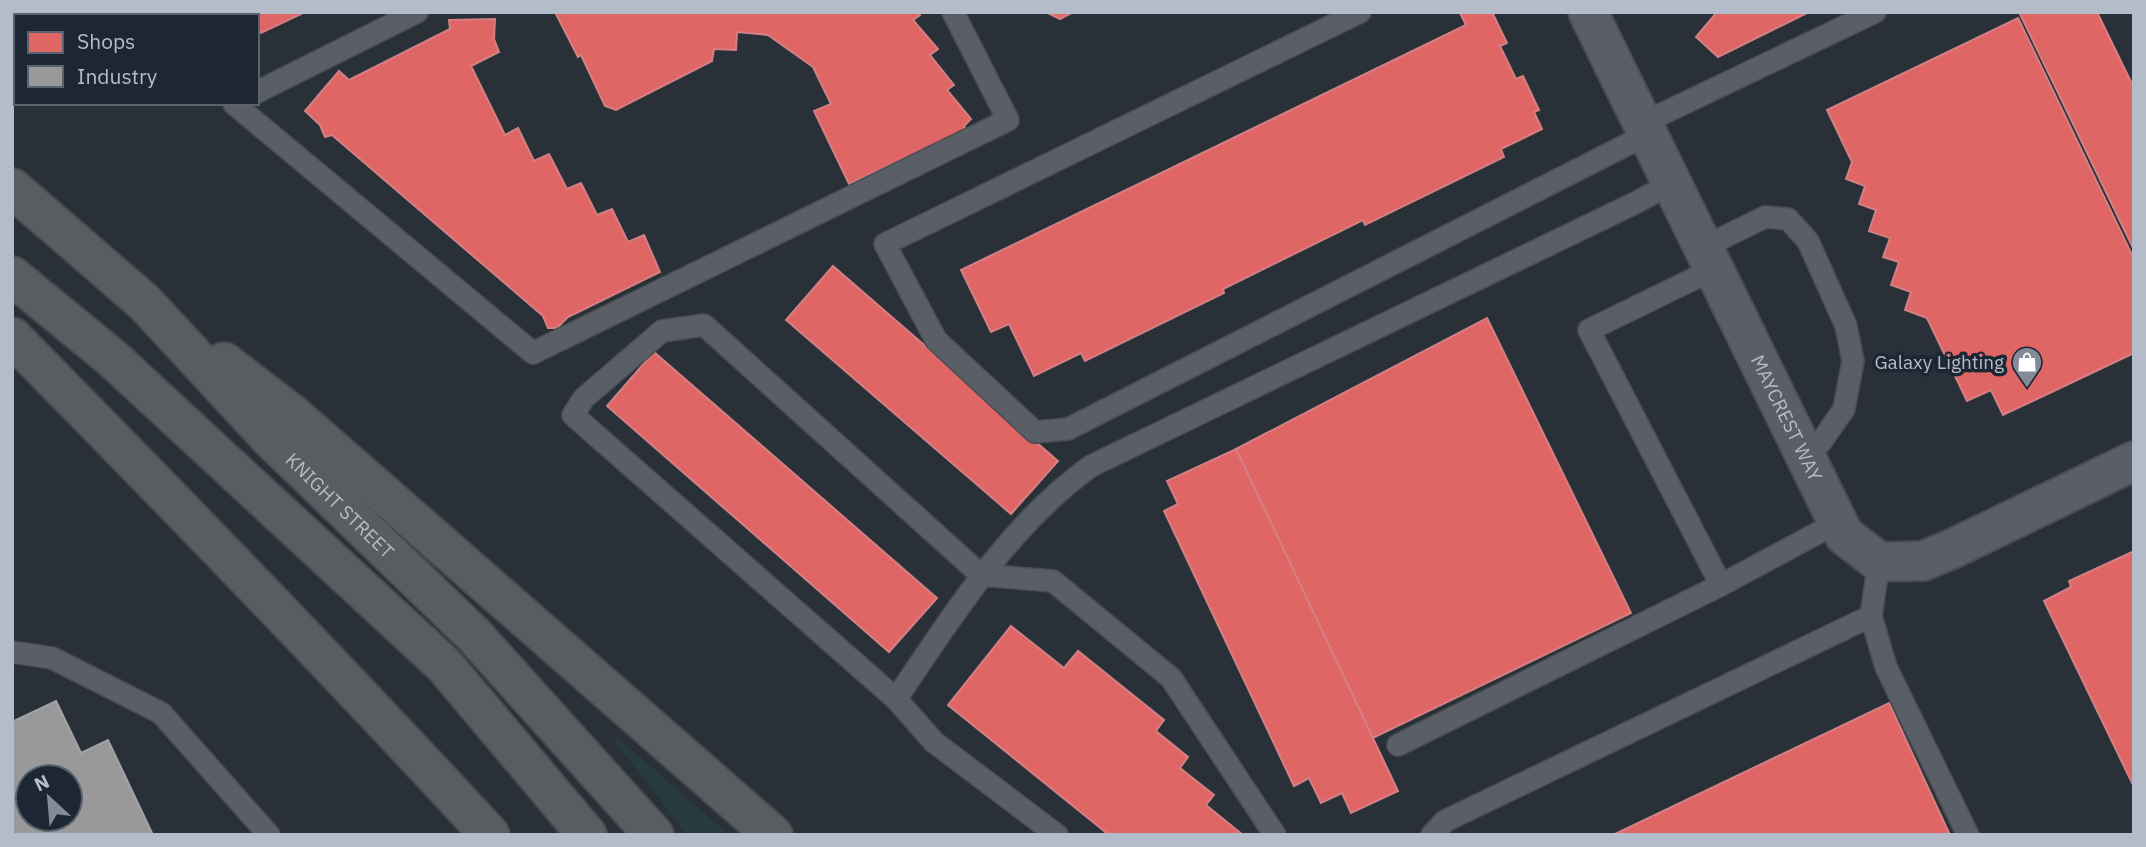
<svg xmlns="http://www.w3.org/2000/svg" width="2146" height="847" viewBox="0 0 2146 847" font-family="'IBM Plex Sans',sans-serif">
<rect width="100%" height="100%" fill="#2a3038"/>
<polygon fill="#273a3e" points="618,738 729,835 686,835 641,774 613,741"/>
<g fill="#e06666" stroke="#d38084" stroke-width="2">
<polygon points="251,12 305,12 261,33 257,24 257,16 253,16"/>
<polygon points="555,12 917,12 920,15 913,20 938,49 930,55 954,85 947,90 971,119 964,126 966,130 849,184 814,111 831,104 813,67 768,35 737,32 736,50 714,49 712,61 616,110 605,106 581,55 578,57"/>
<polygon points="1046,12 1073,12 1060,19"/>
<polygon points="1492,12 1507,43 1500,46 1516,79 1523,76 1539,110 1534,112 1542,129 1501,149 1504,157 1365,225 1363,220 1223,289 1224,293 1085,361 1081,353 1034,376 1009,324 991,332 961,270 1466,25 1460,13"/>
<polygon points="1717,12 1809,12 1718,57 1696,37"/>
<polygon points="2019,12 2097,12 2134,88 2134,250"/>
<polygon points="2018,18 2134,259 2134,353 2003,415 1991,390 1967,401 1927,318 1905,310 1911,292 1891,285 1899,262 1883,257 1890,238 1869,231 1876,210 1859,204 1865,186 1846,179 1852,162 1827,110"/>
<polygon points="495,19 494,39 499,52 471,66 505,135 518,128 534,161 549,154 567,189 581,183 597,215 612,209 628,242 644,235 660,272 568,317 557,328 548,328 543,316 332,135 325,137 320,125 305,111 339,71 349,80 450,29 449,20"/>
<polygon points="833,266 1058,461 1011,514 786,320"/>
<polygon points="1487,318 1631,613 1373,738 1236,449"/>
<polygon points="654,352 937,598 889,652 607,406"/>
<polygon points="1236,449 1398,791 1351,813 1342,793 1321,803 1309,778 1294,786 1164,511 1178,504 1167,481"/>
<polygon points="2134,551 2134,787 2044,601 2071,587 2069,581"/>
<polygon points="1011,626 1064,668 1078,651 1164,720 1156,731 1188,757 1180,768 1214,795 1206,805 1243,835 1109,835 948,705"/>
<polygon points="1889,703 1950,835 1613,835"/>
</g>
<path fill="#999" stroke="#a1a4a7" stroke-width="2" fill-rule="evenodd" d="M56,701L81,753L108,740L153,835H12V722ZM28,777H70V819H28Z"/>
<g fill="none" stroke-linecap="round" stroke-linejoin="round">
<g stroke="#484c53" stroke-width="24">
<g id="lane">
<polyline points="113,12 118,16"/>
<polyline points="191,12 193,16"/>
<polyline points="1360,12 885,244 936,340 1035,432 1068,429 1648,134"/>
<polyline points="257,92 417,12"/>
<polyline points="236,103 234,104 533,353 1008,120 953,12"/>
<polyline points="1643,123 1875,12"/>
<polyline points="1704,247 1765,217 1788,219 1808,241 1846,326 1853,361 1844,409 1821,442 1805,455"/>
<polyline points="1714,269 1589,330 1721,585"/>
<polyline points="1879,562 1871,616 1886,667 1968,835"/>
<polyline points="12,652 52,658 161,713 269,835"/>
<polyline points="896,699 934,742 1057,835"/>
<polyline points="1398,745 1721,585 1838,522"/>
<path d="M1275,835L1171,678L1053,581L981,575L704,325L662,331L584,398L573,415L896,699C953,615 1008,526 1091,466L1635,203L1672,183"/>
<polyline points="1432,835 1445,821 1871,616"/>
</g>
</g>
<g stroke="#484c53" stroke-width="42">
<g id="street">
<path id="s1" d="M1588,12L1844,535L1879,562L1923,561L1952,549L2134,461"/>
</g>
</g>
<g stroke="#474c53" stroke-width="42">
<g id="highway">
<path id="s2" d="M12,188L144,302L270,438L473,634L654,835"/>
<polyline points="12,276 112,358 444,665 587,835"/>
<path d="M12,337C174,501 334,666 490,835"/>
<polyline points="224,362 293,415 773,835"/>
</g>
</g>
<use href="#lane" stroke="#5a5e66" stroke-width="21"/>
<use href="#street" stroke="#5a5e66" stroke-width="38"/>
<use href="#highway" stroke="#5a5d60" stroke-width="38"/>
</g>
<defs>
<g id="shop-pin" transform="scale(1.575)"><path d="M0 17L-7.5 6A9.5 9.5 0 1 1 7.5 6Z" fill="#848b96" stroke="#1d2633"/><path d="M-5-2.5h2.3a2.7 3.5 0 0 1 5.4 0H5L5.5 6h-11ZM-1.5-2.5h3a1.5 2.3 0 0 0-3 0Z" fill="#fff"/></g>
</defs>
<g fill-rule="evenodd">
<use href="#shop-pin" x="2027" y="362"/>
</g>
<g text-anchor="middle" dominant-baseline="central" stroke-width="7" stroke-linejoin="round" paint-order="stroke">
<g font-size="19" fill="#b4bcc9" stroke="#1d2633" text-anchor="end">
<text x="2004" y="362">Galaxy Lighting</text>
</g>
<g font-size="19" fill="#b4bcc9" stroke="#1d2633">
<text stroke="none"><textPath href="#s1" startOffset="452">MAYCREST WAY</textPath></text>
<text stroke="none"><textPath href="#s2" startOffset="457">KNIGHT STREET</textPath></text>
</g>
</g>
<rect width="2146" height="847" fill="none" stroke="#b4bcc9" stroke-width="28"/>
<rect x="14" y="14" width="245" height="91" fill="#1d2633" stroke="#59626f" stroke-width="2"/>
<rect x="28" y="32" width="35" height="21" fill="#e06666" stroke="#59626f" stroke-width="2"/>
<text x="77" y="49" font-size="21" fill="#b4bcc9">Shops</text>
<rect x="28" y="66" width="35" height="21" fill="#999999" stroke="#59626f" stroke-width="2"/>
<text x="77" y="84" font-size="21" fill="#b4bcc9">Industry</text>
<g transform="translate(49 798) rotate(334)"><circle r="33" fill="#1d2633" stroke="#59626f" stroke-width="2"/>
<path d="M0-5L12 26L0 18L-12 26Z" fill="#848b96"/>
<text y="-10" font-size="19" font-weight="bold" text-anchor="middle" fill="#b4bcc9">N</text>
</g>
</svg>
